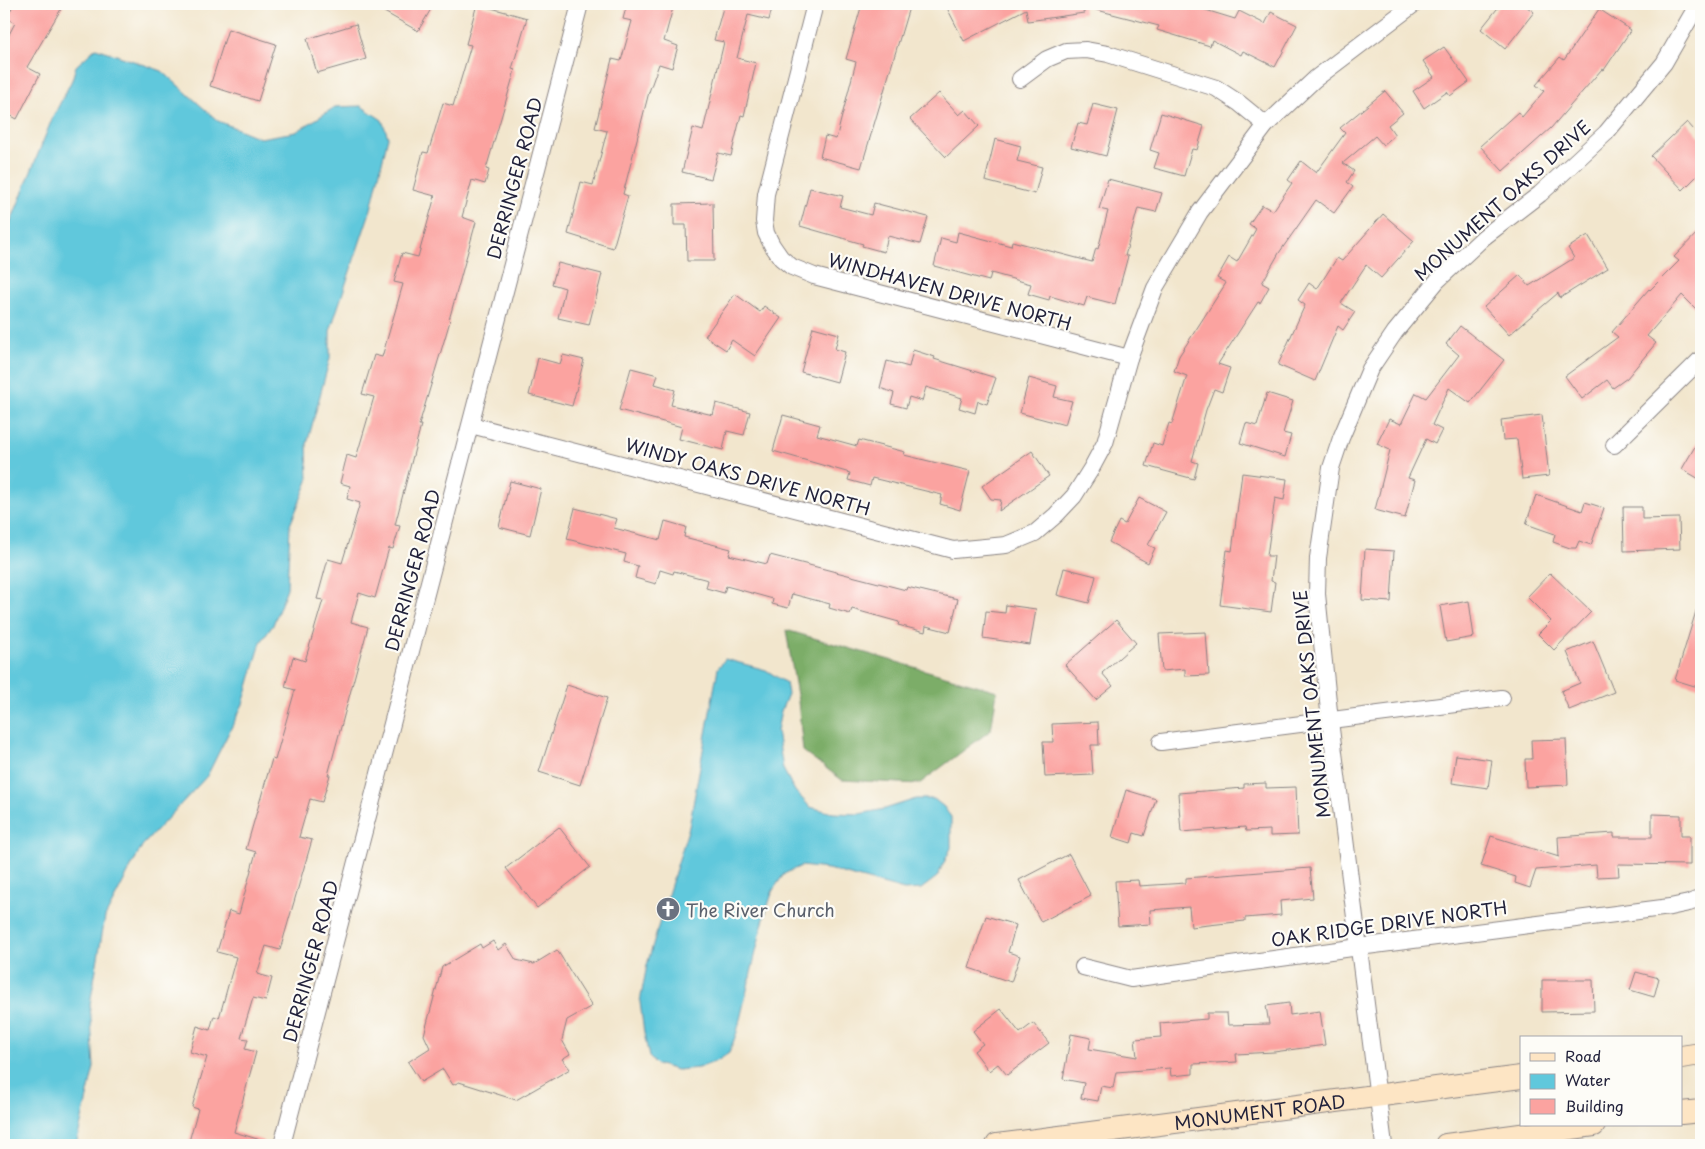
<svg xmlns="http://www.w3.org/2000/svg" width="1705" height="1149" viewBox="0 0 1705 1149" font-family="'Playpen Sans',sans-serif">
<rect width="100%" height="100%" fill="#fdfcf7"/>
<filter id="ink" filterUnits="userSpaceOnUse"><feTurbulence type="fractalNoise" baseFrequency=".02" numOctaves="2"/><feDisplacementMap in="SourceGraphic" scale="10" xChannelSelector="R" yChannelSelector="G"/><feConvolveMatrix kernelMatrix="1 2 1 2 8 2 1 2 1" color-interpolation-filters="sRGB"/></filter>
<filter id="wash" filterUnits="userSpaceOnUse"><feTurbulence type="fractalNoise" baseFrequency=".0096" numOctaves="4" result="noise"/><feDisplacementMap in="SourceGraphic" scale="20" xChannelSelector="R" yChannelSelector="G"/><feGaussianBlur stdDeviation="1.12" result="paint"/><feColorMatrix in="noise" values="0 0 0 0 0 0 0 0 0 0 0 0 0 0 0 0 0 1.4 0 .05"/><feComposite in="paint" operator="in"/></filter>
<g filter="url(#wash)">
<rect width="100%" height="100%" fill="#f2e6cd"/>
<polygon fill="#7cad68" stroke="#4f6852" points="786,630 997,691 991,730 919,784 842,780 803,751 798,701"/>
<g fill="#60c8dc" stroke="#41758c">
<polygon points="96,48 162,71 218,121 260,138 296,132 335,107 361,106 382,120 388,137 371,209 330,331 330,358 307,444 308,481 290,525 287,588 273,625 261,642 243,704 207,776 142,846 105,917 90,1004 94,1067 76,1145 4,1145 4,239 52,119 72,80 76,66"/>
<polygon points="725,659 766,670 786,683 788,694 781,711 777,731 783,769 795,791 810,807 833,813 859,814 885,809 916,799 934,799 944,807 951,817 951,848 937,877 921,889 904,890 828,869 801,866 784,874 773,890 764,918 737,1032 729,1053 717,1061 698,1068 677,1070 656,1064 649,1057 644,1033 640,1002 647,965 658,927 689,827 718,668"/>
</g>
<g id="blocks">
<g fill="#fba3a0">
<polygon points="14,4 64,4 27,67 40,74 17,119 4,112 4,44 15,23 6,18"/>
<polygon points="370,4 434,4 418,31"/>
<polygon points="477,4 527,18 512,69 515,70 486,169 489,170 485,184 472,180 462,217 476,222 449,320 450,321 419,425 421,425 395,525 400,526 393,549 389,548 375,598 359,593 351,622 368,627 328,775 330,775 322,802 310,799 299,837 312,840 280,950 266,946 257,974 272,978 266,1001 253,998 241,1038 248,1039 245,1049 256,1052 234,1132 264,1141 264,1145 188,1145 198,1109 192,1107 207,1057 190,1052 197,1026 210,1030 214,1016 219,1018 236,957 217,952 229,911 239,914 256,852 246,849 272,759 275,760 295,690 285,687 293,657 305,661 323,600 317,599 328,559 342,563 360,503 347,499 350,486 340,483 347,455 356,458 374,397 362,394 374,355 382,357 403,284 394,282 402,253 418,257 435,196 413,190 423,152 428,153 443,103 453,106 471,45 466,44"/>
<polygon points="627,4 674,4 664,41 678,46 672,68 659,64 649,92 623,194 628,196 613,248 568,234 581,182 593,185 607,131 595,128 612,59 621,61 632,21 623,19"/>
<polygon points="724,4 773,4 769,20 748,15 737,58 756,63 744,116 741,115 731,156 718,153 711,179 682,172 693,128 703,131 724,42 714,40"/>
<polygon points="862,4 910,4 861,168 820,157 825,136 836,139 856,62 846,59"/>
<polygon points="945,4 1083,4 1084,13 1028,21 1026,9 964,41"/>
<polygon points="1094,4 1186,4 1235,19 1239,11 1265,24 1271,12 1297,25 1275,67 1243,51 1241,55 1212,40 1210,46 1157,30 1159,26 1093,9"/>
<polygon points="1501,4 1523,4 1534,12 1505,49 1481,29"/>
<polygon points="1599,9 1631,30 1604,70 1602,69 1551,128 1503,171 1480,146 1518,112 1522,117 1544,91 1536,85 1560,57 1564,60"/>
<polygon points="356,24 366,59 317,73 307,39"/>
<polygon points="228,29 276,44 258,101 210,86"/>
<polygon points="1444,47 1469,82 1450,96 1447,92 1424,108 1413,91 1434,77 1423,61"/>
<polygon points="1385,91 1403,113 1388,125 1395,135 1383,145 1375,136 1343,163 1354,171 1347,182 1353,187 1334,213 1316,200 1279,253 1262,283 1269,287 1260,303 1258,302 1218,364 1230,368 1222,392 1214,389 1206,410 1192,461 1198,463 1194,479 1146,466 1153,443 1162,446 1169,423 1172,424 1187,376 1174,371 1179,356 1226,283 1217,278 1229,257 1237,262 1256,229 1249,224 1262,205 1273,211 1292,183 1288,180 1301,161 1316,173 1345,133 1340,128"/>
<polygon points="939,93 959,115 965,110 979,126 946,157 910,119"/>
<polygon points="1093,104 1118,110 1106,156 1071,147 1078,123 1087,125"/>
<polygon points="1161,113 1204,126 1197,150 1192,149 1184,176 1154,168 1159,153 1150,150"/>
<polygon points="1687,122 1701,138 1701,172 1683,190 1651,156"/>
<polygon points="995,139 1021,146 1017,161 1042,167 1035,194 985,181"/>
<polygon points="1108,179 1162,193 1156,212 1138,208 1125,256 1128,256 1115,304 1087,297 1084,306 1050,296 1049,300 1028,294 1031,284 991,273 989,281 934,266 941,238 956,242 958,232 1011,246 1012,241 1092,262 1096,248 1098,249 1108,211 1099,209"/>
<polygon points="810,188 843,196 840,207 871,215 874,203 928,217 920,244 888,236 884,252 862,246 863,244 800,226"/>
<polygon points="713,203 714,261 687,261 686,225 674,225 674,204"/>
<polygon points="1383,214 1414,241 1381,278 1366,265 1341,303 1355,312 1343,330 1338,326 1315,381 1278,365 1305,305 1298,300 1309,283 1317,289 1337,258 1342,261"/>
<polygon points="1701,229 1701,314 1682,295 1647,336 1656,343 1627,378 1613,388 1607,380 1582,399 1565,376 1618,337 1612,332 1649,289 1650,290 1679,261 1674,257"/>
<polygon points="1588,235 1608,268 1560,298 1558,293 1509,335 1484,307 1520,275 1529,286 1574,258 1568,248"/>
<polygon points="558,263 602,274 589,325 558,318 565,288 552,284"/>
<polygon points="735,294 760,312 764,306 781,318 755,356 732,340 726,350 705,336"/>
<polygon points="1460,326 1504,360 1470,403 1449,388 1432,425 1442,430 1435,444 1426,439 1408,478 1415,480 1405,518 1375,510 1390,450 1377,444 1389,419 1401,424 1416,393 1426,398 1459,355 1446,344"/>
<polygon points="813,327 839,334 835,349 845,352 837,382 801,372"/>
<polygon points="913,350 935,357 934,359 996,378 987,404 978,401 975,413 959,408 962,398 926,387 922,401 909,397 906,408 891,404 894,393 880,388 887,361 909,367"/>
<polygon points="563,355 584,360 572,406 529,395 538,358 560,364"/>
<polygon points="631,368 658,375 655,384 675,390 671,405 713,415 716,403 750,412 744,435 727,431 723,450 679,439 682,427 619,410"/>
<polygon points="1029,378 1057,386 1054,397 1072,401 1065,425 1020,413"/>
<polygon points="1267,393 1293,401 1283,433 1291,435 1285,457 1240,443 1246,423 1257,426"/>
<polygon points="783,415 820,425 817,435 857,446 859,440 905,452 904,455 970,471 960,510 940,504 942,495 872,478 870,486 848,480 850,473 773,451"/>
<polygon points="1542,415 1549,476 1522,479 1517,439 1503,440 1501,420"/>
<polygon points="1701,436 1701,480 1682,469"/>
<polygon points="1032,451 1049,476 999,511 1001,500 991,499 982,486"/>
<polygon points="1242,473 1287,479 1284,500 1275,498 1267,556 1274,556 1271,581 1275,582 1271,612 1220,605 1227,550 1232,551"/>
<polygon points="510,481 541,489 530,535 499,527"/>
<polygon points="1536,495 1582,511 1585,502 1604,508 1591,545 1579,541 1576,548 1570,548 1553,542 1555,534 1526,524"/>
<polygon points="1139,498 1166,512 1148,545 1155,548 1148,563 1109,542 1119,521 1125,524"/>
<polygon points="1623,507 1642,507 1642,519 1679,518 1680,549 1624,551"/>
<polygon points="575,508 617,519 614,528 660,540 665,521 686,527 684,537 731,549 729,555 767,564 770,555 906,590 907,587 958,599 950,632 926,626 925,632 898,625 899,622 852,609 850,614 829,608 830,604 792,594 788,608 772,604 773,599 726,586 724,593 706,588 708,580 674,571 673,574 660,570 656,584 635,578 638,566 624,562 626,554 567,539"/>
<polygon points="1365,549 1394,551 1391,602 1362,600"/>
<polygon points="1064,568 1096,576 1089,603 1057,595"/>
<polygon points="1550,573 1591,612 1554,650 1538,634 1551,621 1527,597"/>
<polygon points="1469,601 1474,637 1446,642 1440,606"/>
<polygon points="1006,605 1036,609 1030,645 983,638 986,611 1005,613"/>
<polygon points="1697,608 1701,608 1701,688 1675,680"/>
<polygon points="1116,620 1136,643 1102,673 1113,686 1096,700 1065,665"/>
<polygon points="1206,632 1209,675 1185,676 1185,669 1162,671 1159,634"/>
<polygon points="1593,641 1614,692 1569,710 1561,691 1580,683 1567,652"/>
<polygon points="567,685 607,698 580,785 539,772"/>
<polygon points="1098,722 1099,745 1091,745 1093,775 1045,777 1043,742 1053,742 1052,724"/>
<polygon points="1566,739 1568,785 1526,787 1525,759 1532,759 1531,740"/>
<polygon points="1456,755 1492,760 1488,788 1452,783"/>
<polygon points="1266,783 1266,788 1296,787 1298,835 1270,836 1270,830 1246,831 1245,827 1181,832 1178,793 1244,788 1244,784"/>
<polygon points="1126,790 1156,799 1144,836 1134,833 1131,843 1112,837"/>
<polygon points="1652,814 1681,815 1681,836 1690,836 1690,865 1618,864 1619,876 1597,877 1596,865 1536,870 1530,888 1515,883 1516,877 1481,866 1491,836 1559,857 1558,837 1614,833 1614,837 1652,837"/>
<polygon points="559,827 590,867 537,908 506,868"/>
<polygon points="1069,854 1091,896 1041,922 1019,880"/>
<polygon points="1310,868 1313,898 1280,901 1281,915 1245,918 1245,921 1191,927 1189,907 1150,910 1151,924 1118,926 1115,881 1138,880 1139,886 1186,883 1186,878"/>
<polygon points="986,916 1016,925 1008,952 1020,956 1011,982 969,968"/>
<polygon points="493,941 498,950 506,944 516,960 534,964 557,950 592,1006 567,1020 562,1040 570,1054 562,1059 570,1069 516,1100 459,1082 453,1085 443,1069 421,1082 408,1062 430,1048 424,1035 442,967 480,944 482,948"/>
<polygon points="1636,972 1659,978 1654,997 1630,990"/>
<polygon points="1542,980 1593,980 1594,1011 1542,1012"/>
<polygon points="1289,1003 1290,1015 1320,1011 1325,1045 1274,1052 1236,1054 1237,1062 1193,1064 1193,1074 1171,1076 1170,1068 1116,1072 1113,1088 1101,1086 1098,1101 1081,1098 1084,1083 1063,1079 1071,1034 1091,1038 1089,1049 1137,1057 1135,1039 1161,1037 1160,1023 1207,1019 1207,1013 1227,1013 1228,1025 1269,1024 1266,1006"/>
<polygon points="1001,1009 1020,1033 1033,1023 1049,1043 1007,1075 998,1064 989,1071 974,1051 983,1044 973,1031"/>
</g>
</g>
</g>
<g filter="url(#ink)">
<use href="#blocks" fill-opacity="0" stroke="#8a8484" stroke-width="1"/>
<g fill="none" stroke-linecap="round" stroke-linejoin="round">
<g stroke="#8a8484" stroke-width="18">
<g id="minor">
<polyline points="815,4 766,194 764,221 766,233 772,245 781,258 792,267 814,276 1129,358"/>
<polyline points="1020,79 1047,59 1066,51 1086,50 1108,54 1216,88 1239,103 1266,125"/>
<polyline points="471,425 953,550 1006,545 1035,533 1056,515 1074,496 1091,469 1105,443 1129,358 1155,288 1200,212 1266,125 1315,79 1414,4"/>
<polyline points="1614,445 1701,359"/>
<polyline points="1161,742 1502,698"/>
<polyline points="1083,967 1131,979 1359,947 1670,907 1689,903 1701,898"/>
<polyline points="282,1145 580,4"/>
<polyline points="1384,1145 1330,721 1317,594 1318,558 1331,468 1341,438 1370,369 1395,332 1437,281 1484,237 1540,194 1606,133 1664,63 1698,4"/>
</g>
</g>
<g stroke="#8a8484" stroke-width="24">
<g id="secondary">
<polyline points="1681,1057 1701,1054"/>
<polyline points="1681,1113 1701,1111"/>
<path id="s1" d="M997,1145L1521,1077"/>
<polyline points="1446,1145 1594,1125"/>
</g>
</g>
<use href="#minor" stroke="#fff" stroke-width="16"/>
<use href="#secondary" stroke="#fde5c4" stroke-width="22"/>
</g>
</g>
<defs>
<g id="church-disc" transform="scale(1.25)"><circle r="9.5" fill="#6b7280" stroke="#fdfcf7"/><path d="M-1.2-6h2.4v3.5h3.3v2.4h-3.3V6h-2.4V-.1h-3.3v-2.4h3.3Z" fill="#fff"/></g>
</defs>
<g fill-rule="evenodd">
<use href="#church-disc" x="668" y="909"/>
</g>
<g text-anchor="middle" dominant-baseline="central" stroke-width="4.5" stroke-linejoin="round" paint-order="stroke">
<g font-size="18" fill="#22223b" stroke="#fdfcf7">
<text transform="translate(514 178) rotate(-75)">DERRINGER ROAD</text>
<text transform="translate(1502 200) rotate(-42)">MONUMENT OAKS DRIVE</text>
<text transform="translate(950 291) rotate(15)">WINDHAVEN DRIVE NORTH</text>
<text transform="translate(748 476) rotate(15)">WINDY OAKS DRIVE NORTH</text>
<text transform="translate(412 570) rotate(-75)">DERRINGER ROAD</text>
<text transform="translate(1311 704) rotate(-96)">MONUMENT OAKS DRIVE</text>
<text transform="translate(1389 923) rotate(-8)">OAK RIDGE DRIVE NORTH</text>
<text transform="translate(310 961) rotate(-75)">DERRINGER ROAD</text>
<text stroke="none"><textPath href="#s1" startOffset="265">MONUMENT ROAD</textPath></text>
</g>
<g font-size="18" fill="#5b616d" stroke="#fdfcf7" text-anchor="start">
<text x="686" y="909">The River Church</text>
</g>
</g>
<rect width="1705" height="1149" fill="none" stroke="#fdfcf7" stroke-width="20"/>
<rect x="1520" y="1036" width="162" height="90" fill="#fdfcf7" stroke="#a5a5ac"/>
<rect x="1530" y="1053" width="25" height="8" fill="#fde5c4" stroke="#a5a5ac"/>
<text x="1565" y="1062" font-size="15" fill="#22223b">Road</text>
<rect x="1530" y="1074" width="25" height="15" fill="#60c8dc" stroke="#a5a5ac"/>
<text x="1565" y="1086" font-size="15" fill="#22223b">Water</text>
<rect x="1530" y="1099" width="25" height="15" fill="#fba3a0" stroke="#a5a5ac"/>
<text x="1565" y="1112" font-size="15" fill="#22223b">Building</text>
</svg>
